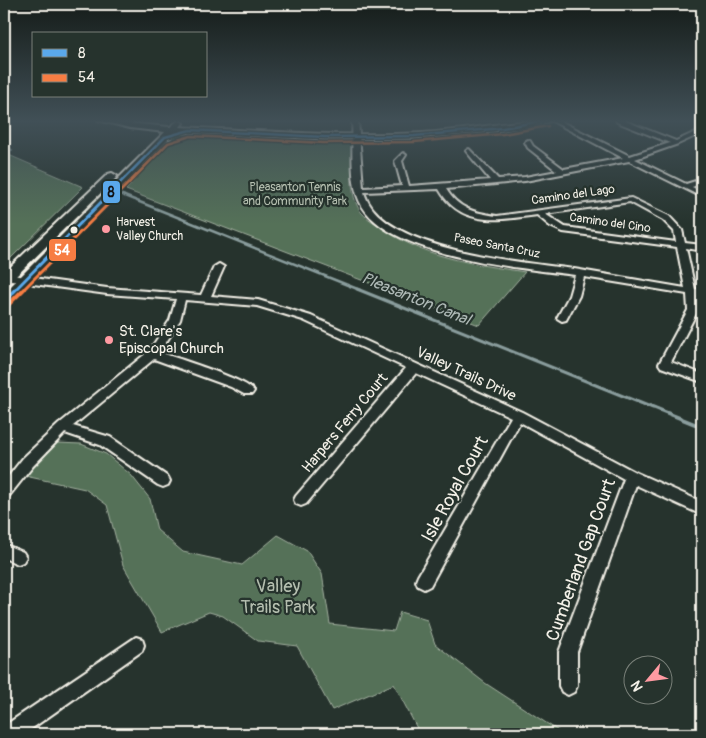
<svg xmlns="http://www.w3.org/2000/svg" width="706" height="738" viewBox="0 0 706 738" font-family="Pangolin,sans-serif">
<rect width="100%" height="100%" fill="#26332d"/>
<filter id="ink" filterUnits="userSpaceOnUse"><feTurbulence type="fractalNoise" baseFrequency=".02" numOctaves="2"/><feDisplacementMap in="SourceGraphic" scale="10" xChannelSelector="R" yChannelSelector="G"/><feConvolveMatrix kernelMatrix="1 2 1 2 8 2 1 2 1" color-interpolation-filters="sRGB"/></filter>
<g filter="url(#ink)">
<g fill="#547159" stroke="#a4b1a0">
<path d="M178,131L346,141L352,144C352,165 348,195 361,212C365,217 372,221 376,224C419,257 473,264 525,272L479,325L126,190Z"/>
<polygon points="4,153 83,187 8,261 4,262"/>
<polygon points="57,443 81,444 106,454 131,475 150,499 157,530 183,552 242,565 278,535 307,551 322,574 330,624 394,631 400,612 427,620 435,644 485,683 563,734 420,734 394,684 332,710 297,646 258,641 223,616 209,612 162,632 123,565 107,505 85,489 25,476 48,449"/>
</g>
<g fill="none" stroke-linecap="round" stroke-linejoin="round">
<g stroke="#8a9d9d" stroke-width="2">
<polyline points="4,146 12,150"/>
<polyline points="120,194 125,196"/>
</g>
<polyline stroke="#8a9d9d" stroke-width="2.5" points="122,195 360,290"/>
<polyline stroke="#8a9d9d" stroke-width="3" points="357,289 653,408"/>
<polyline stroke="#8a9d9d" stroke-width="4" points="650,406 702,427"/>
<g stroke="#f4f1e8" stroke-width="4">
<g id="street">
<path d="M352,120H358L363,188L402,186L395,161L403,153L406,155L402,161L409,186L490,180L466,151L469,149L498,179L525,177L557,171L528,148L525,142L528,140L530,141L533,146L564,169L623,158L550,120H558L630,156L670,143L617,122L616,120H623L676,141L702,129V133L678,144L635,159L686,184L702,179V183L692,187L702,192V197L629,161L525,181L446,189C458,209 475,213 497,216L631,198L669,216L682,230L685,243L702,245V251L686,248L695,289L702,290V296L697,295L698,310L671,362L702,374V382L661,367L659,364L688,310L687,294L584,277L579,296L566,320L562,321L557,318L569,296L575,275C520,268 393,257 362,206C348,183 354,147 352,120ZM439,189C461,228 499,220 537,215L550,226L563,232L677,247L685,288C650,282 615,276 580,270C528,262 381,253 364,192ZM630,202L663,220L674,231L676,242L565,227L545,214Z"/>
<polygon points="695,120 702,120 702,124"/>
<path d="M219,264L224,267L211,296L258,300L311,316L522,412L637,473L702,502V515L636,485L577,652V686L574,692L568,695L562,692L559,686V652L624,479L520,422L430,586L424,589L418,586L416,581L418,576L511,417L416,373L306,504L301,506L296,504L294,500L296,496L406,368L303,320L257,306L185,300L180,320L160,352C177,359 246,379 254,391L252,394H244L231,387L154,359L73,426L110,437L168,477L170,481L168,485L163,487L158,485L100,445L65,433L33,466L9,496L4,498V482L23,458L59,424L149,351L170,320L176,299L107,294L4,280V274L107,288L201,295L214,267Z"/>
<polygon points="4,544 23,552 26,557 23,562 18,564 4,558"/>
<polygon points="136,637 142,639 144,645 142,651 24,734 4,734 4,726"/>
</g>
</g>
<g stroke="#f4f1e8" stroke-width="4">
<g id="secondary">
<path d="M98,120L170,127L179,120L183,123L180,127C261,131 342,137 423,133C466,131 509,120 551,120C541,127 509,130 496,131C388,145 282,138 175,132L9,304L4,305V293L165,132L130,128Z"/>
<polygon points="112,173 117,176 116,178 9,283 4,284 4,273 108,174"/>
</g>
</g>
<use href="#street" fill="#26332d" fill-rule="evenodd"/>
<use href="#secondary" fill="#26332d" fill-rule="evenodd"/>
<g stroke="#26332d" stroke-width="5">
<polyline id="bus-1-far2" points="107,196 165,137 190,130 325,137 414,136 503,128 545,120"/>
</g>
<g stroke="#26332d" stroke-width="6">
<polyline id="bus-1-far1" points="15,290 108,195"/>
</g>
<g stroke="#26332d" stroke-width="8">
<polyline id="bus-1" points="4,301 16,289"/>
</g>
<g stroke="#26332d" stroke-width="5">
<polyline id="bus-2-far2" points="116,196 168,143 191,136 324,143 414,142 503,134 548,126"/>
</g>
<g stroke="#26332d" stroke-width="6">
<polyline id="bus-2-far1" points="23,290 117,195"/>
</g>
<g stroke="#26332d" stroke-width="8">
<polyline id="bus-2" points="8,305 24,289"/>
</g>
<use href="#bus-1-far2" stroke="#5aa8eb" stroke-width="2.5"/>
<use href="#bus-1-far1" stroke="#5aa8eb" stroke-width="3"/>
<use href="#bus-1" stroke="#5aa8eb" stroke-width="4"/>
<use href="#bus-2-far2" stroke="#f77d43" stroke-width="2.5"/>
<use href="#bus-2-far1" stroke="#f77d43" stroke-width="3"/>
<use href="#bus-2" stroke="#f77d43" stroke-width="4"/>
</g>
</g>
<linearGradient id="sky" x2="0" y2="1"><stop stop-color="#151c19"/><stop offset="0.54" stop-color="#415057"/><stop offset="1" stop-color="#415057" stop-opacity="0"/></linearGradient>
<rect width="706" height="224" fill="url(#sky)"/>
<g fill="#ff9aa2" stroke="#26332d" stroke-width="2">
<circle cx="106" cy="229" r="5"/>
<circle cx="109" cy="340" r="5"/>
</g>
<circle fill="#f4f1e8" stroke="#26332d" stroke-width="2" cx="74" cy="230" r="4.5"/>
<g text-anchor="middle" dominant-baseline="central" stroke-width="4.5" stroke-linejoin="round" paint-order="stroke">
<g font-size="12" fill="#b4beaf" stroke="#26332d">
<text x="295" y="187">Pleasanton Tennis<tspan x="295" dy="14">and Community Park</tspan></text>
</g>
<g font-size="12" fill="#f4f1e8" stroke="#26332d">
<text transform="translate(573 195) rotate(-8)">Camino del Lago</text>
<text transform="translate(610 223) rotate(8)">Camino del Cino</text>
<text transform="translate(497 246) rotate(11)">Paseo Santa Cruz</text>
</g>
<g font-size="12" fill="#f4f1e8" stroke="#26332d" text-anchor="start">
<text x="116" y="222">Harvest<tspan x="116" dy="14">Valley Church</tspan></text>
</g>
<g font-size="15" fill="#f4f1e8" stroke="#26332d" text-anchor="start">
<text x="119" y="331">St. Clare's<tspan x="119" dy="17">Episcopal Church</tspan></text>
</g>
<g font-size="15" fill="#f4f1e8" stroke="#26332d">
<text transform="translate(466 374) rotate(25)">Valley Trails Drive</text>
<text transform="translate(345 423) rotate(-50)">Harpers Ferry Court</text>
</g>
<g font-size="16" font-style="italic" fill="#aeb9b6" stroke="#26332d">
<text transform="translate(416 299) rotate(22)">Pleasanton Canal</text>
</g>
<g font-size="18" fill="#f4f1e8" stroke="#26332d">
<text transform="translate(455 489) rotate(-61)">Isle Royal Court</text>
<text transform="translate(581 560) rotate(-70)">Cumberland Gap Court</text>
</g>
<g font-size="18" fill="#b4beaf" stroke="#26332d">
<text x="278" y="586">Valley<tspan x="278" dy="21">Trails Park</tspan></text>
</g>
</g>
<g stroke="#26332d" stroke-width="2">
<rect x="102" y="180" width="19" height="24" rx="5" fill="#5aa8eb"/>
<rect x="48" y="238" width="29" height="24" rx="5" fill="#f77d43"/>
</g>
<g font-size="14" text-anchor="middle" font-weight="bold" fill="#fff">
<text x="62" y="255">54</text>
</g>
<g font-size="14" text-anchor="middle" font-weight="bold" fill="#111">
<text x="111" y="197">8</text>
</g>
<rect width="706" height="738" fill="none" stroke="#26332d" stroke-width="20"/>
<rect x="10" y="10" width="686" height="718" fill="none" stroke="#f4f1e8" stroke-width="2" filter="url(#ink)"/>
<rect x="32" y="32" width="175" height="65" fill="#26332d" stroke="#787f78"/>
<rect x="42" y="49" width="25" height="8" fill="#5aa8eb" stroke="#787f78"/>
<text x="78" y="58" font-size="15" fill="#f4f1e8">8</text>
<rect x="42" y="74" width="25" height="8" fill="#f77d43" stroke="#787f78"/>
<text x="78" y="82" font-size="15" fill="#f4f1e8">54</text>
<g transform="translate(648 680) rotate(241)"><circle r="24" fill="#26332d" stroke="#787f78"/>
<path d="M0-4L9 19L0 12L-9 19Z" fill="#ff9aa2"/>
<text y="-8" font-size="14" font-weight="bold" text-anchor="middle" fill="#f4f1e8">N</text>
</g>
</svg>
